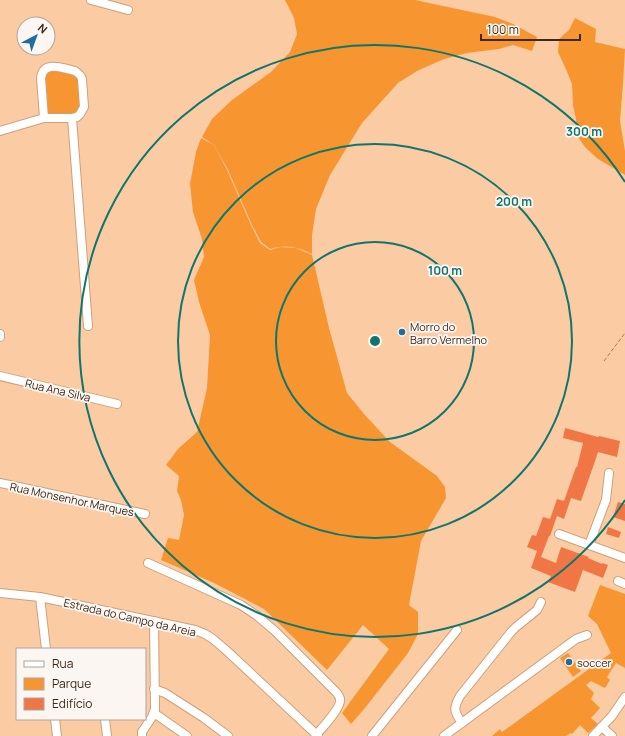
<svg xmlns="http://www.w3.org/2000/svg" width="625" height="736" viewBox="0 0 625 736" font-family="Manrope,sans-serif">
<rect width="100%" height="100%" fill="#fbcca4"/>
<g fill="#f79630">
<path d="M285,0H415L495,17L513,24L537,37L532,51L513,45L499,49L467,53L444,59L417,71L398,83L362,123L330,175L316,209L312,235V254C296,247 288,244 270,249L261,242L252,225L228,170L214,145L202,137L212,119L232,100L271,72L290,52L297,34L294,18Z"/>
<polygon points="575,18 596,29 595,42 625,49 623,84 620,121 625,151 625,175 598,159 585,147 578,137 576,119 573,105 572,84 565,67 558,52 559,39 569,30"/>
<polygon points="51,67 79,76 81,108 77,113 71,117 46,117 44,72"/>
<polygon points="201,138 214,145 227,170 251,225 260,243 270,250 280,247 296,248 312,255 329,328 347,393 364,414 390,442 437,476 445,487 446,498 421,541 409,605 418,612 418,634 408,653 365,708 351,724 342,713 389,649 363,625 327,670 264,609 214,583 161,560 168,538 179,540 184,515 181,500 177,491 179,476 166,465 178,449 197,432 207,388 210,335 199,302 194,280 204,257 202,239 193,212 190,184 196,152"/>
<polygon points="600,585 625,594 625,668 616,663 607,677 610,680 605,688 591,681 586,685 594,693 591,699 600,708 591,718 598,724 588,733 580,725 572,734 571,733 566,736 492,736 500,729 502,732 611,653 597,624 588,616"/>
<polygon points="568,653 581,671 573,677 560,658"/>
</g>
<g fill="#f17645">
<polygon points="565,428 598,437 599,436 620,441 617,457 598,452 594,464 581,501 571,498 564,519 557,516 550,536 549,536 541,557 556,563 561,547 589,557 588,558 602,564 602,563 608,565 603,578 583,570 575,592 548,582 551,576 531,568 537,551 527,547 532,535 536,536 543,517 550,519 557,499 564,501 576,467 577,467 583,443 563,438"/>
<polygon points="618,502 625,504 625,521 613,517"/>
<polygon points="608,527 621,532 619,538 606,534"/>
</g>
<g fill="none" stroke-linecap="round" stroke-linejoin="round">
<g stroke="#cea079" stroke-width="10">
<g id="minor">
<polyline points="91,0 128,10"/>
<polyline points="72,118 88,326"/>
<path d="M0,131L44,118H72L77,117L80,114L84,107L82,79C81,75 78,73 75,71C63,68 43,60 41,78L44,118"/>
<polyline points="0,334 0,337"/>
<polyline points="0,376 117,404"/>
<polyline points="0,483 145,514"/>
<polyline points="559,534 625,558"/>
<polyline points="589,545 606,500 609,473"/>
<path d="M148,563L241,605L256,615L275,631L337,693C338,695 340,697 340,699C342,707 322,728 316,735"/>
<polyline points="618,581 625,584"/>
<polyline points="0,593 40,597 195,630 205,634 213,639 227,651 318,736"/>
<polyline points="40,597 46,649"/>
<polyline points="154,689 165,693 204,718 228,736"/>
<polyline points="154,713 187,736"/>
<polyline points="55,719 57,736"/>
<polyline points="105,719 107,736"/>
<path d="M462,723C454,712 453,708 460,696L511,632L516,627L537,610L541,602"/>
<polyline points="602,727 612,736"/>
<polyline points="142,736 142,732 152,717 155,709 154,621"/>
<polyline points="372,736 457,630"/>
<polyline points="444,736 576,639 587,635"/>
<polyline points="593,736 612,716 625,697"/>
</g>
</g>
<polyline stroke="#a07f62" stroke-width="1" stroke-dasharray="4 2" stroke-linecap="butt" points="604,361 625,333"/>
<use href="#minor" stroke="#fff" stroke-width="8"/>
</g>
<g fill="none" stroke="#0f766e" stroke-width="2">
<circle cx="375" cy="341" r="99"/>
<circle cx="375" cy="341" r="197"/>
<path d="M625 500A296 296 0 1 1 625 182"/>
</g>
<g fill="#1d6d9f" stroke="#fbf6f2" stroke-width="1.5">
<circle cx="402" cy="332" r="4"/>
<circle cx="569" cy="662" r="4"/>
</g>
<g text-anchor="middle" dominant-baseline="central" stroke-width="3.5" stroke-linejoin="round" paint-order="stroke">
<g font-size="11" fill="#3b2919" stroke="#fbf6f2" text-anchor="start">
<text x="410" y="326">Morro do<tspan x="410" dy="13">Barro Vermelho</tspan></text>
<text x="577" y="662">soccer</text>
</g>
<g font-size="11" fill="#3b2919" stroke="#fbf6f2">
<text transform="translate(58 390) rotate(13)">Rua Ana Silva</text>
<text transform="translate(72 499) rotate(12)">Rua Monsenhor Marques</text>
<text transform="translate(130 617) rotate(13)">Estrada do Campo da Areia</text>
</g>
</g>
<circle cx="375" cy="341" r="6" fill="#0f766e" stroke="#fbf6f2" stroke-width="2"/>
<g font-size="12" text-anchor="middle" font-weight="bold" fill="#0f766e" stroke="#fbf6f2" stroke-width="3.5" stroke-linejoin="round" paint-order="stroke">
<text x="584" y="136">300 m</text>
<text x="514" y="206">200 m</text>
<text x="445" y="275">100 m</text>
</g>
<rect x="16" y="648" width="130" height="72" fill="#fbf6f2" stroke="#aea49b"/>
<rect x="24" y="661" width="20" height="6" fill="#ffffff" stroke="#aea49b"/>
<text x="52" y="668" font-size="12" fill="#3b2919">Rua</text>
<rect x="24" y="678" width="20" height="12" fill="#f79630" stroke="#aea49b"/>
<text x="52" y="688" font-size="12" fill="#3b2919">Parque</text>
<rect x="24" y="698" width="20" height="12" fill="#f17645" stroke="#aea49b"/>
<text x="52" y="708" font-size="12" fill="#3b2919">Edifício</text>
<g transform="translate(36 36) rotate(41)"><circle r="19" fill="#fbf6f2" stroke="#aea49b"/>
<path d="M0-3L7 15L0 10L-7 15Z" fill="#1d6d9f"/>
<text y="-6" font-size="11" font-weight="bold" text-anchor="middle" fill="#3b2919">N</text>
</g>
<path d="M481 34v6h99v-6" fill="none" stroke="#3b2919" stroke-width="2"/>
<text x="487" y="34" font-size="12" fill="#3b2919" stroke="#fbf6f2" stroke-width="3" paint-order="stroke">100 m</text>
</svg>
